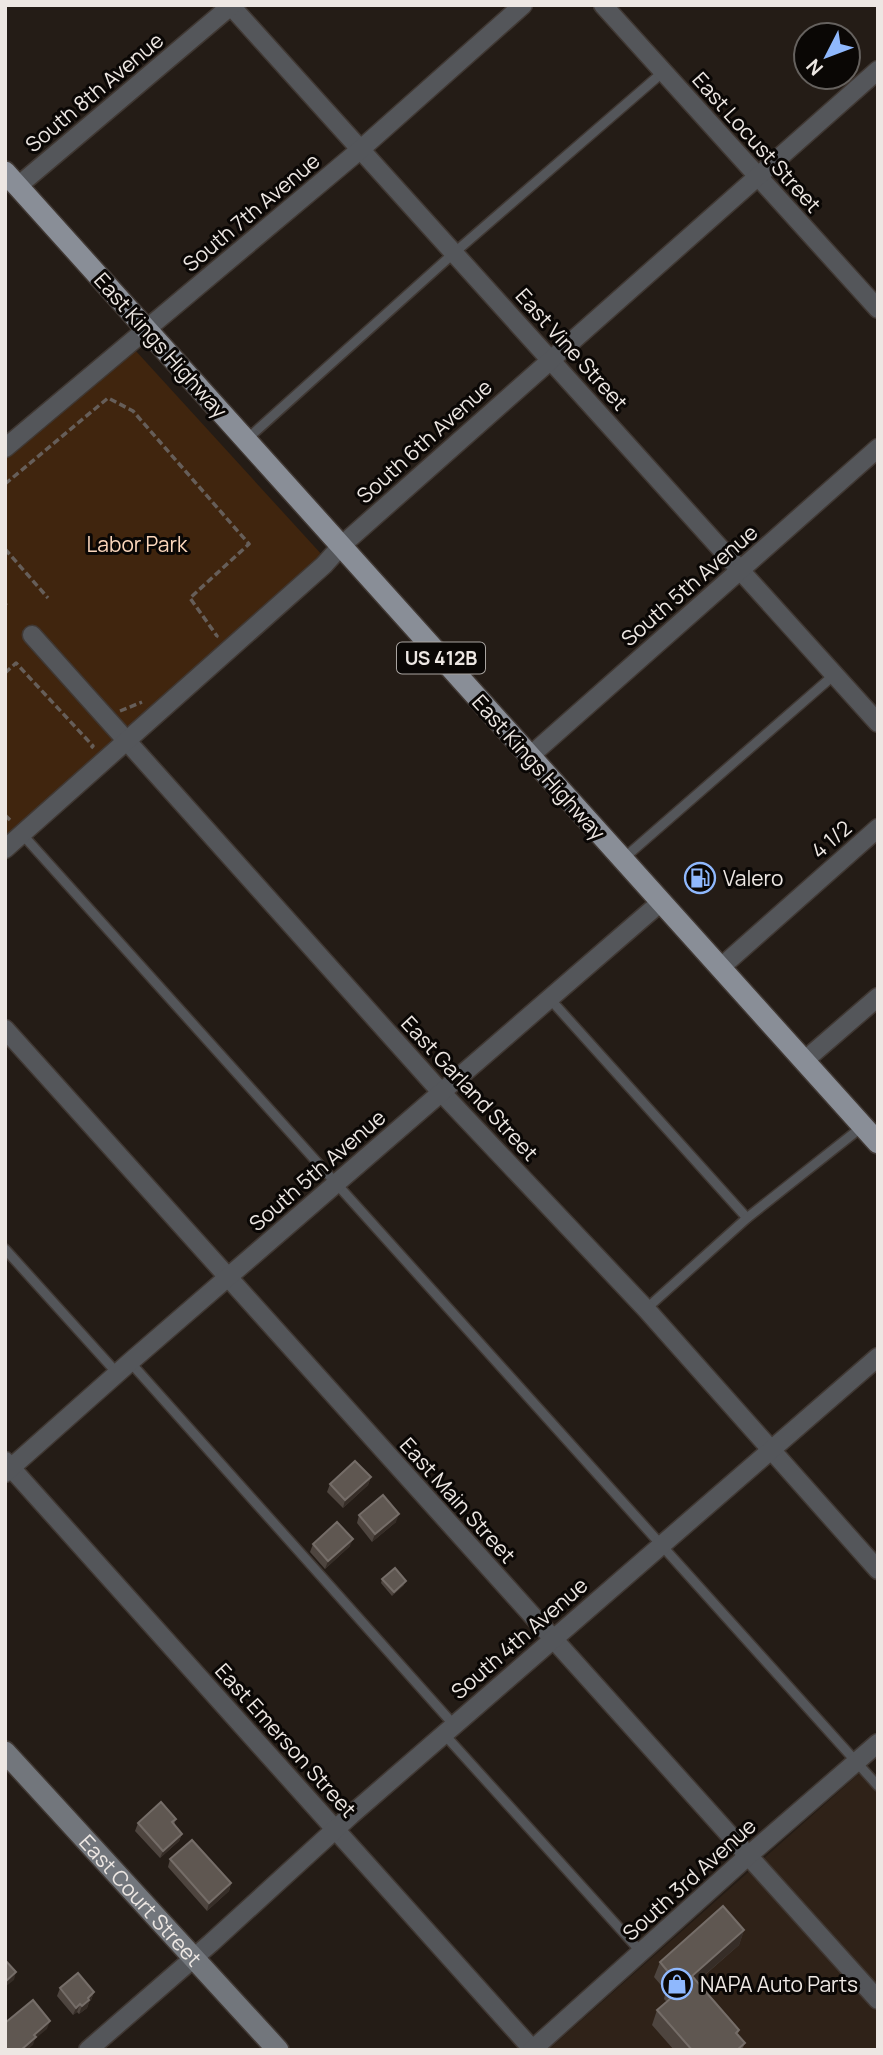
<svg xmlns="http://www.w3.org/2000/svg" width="883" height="2055" viewBox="0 0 883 2055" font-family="Manrope,sans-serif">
<rect width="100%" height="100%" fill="#241c16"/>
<polygon fill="#2f2218" points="861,1772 878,1791 878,2050 548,2050"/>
<polygon fill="#40250e" points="135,350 323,556 5,836 5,459"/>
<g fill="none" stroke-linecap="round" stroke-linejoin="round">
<g stroke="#403833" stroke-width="12">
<g id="lane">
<polyline points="246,440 454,253 663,72"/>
<polyline points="22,834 878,1786"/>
<polyline points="623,859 834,675"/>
<polyline points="550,999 747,1218"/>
<polyline points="5,1249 117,1373"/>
<polyline points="646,1309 747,1218 863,1126"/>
<polyline points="130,1362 454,1725"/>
<polyline points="444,1734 641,1952"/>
</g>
</g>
<g stroke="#403833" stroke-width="21">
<g id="street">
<polyline points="603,5 878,309"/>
<polyline points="231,6 878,723"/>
<polyline points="18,186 232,5"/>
<polyline points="5,448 361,149 523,5"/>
<polyline points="32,635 441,1092 646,1309 878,1570"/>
<polyline points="530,756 878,448"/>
<polyline points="5,849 324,565 341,546 878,70"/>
<polyline points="720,968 878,828"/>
<polyline points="5,1029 878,2000"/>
<polyline points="804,1061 878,997"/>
<polyline points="5,1461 533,2050"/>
<polyline points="5,1473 130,1362 661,902"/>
<polyline points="88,2050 211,1943 351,1815 878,1357"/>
<polyline points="532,2050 749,1855 878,1743"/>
</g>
</g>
<g stroke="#403833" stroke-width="24">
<g id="secondary">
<path id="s1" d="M5,1752L278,2050"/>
</g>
</g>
<g stroke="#403833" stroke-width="24">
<polyline id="primary" points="5,172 878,1143"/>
</g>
<g stroke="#665e59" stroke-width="3.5" stroke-dasharray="7 3.5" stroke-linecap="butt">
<polyline points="5,484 108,398 133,411 249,544 190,598 217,636 216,637"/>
<polyline points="5,549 48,598"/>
<polyline points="5,604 7,603"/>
<polyline points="5,673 16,663 93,746 91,748"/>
<polyline points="120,711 142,702"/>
<polyline points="5,815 10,820"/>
</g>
<use href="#lane" stroke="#54565a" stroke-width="9"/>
<use href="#street" stroke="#54565a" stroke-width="18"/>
<use href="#secondary" stroke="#72767c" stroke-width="21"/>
<use href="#primary" stroke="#898e97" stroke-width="21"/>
</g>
<g fill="#4e453f">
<polygon points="371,1477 368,1485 343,1508 327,1492 330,1484"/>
<polygon points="359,1515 396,1522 372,1542 357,1523"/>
<polygon points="313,1544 350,1546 325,1569 310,1552"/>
<polygon points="382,1579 404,1585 392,1596 381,1583"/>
<polygon points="176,1819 174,1825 182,1834 179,1841 160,1858 135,1831 138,1823"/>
<polygon points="170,1859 231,1883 229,1891 207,1911 168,1867"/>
<polygon points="744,1930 739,1945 697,1982 739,2030 738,2034 745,2043 742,2050 674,2050 652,2025 657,2010 667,2002 664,1999 666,1991 654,1977 660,1962"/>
<polygon points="60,1988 94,1992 91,2000 89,2002 87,2008 79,2014 77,2012 73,2015 57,1996"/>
</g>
<g fill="#362d27">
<polygon points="371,1477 368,1485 343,1508 345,1500"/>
<polygon points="399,1514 396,1522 372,1542 375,1534"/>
<polygon points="353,1539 350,1546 325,1569 328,1561"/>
<polygon points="406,1581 404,1585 392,1596 394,1592"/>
<polygon points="182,1834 179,1841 160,1858 163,1851"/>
<polygon points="231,1883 229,1891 207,1911 209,1903"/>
<polygon points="744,1930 739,1945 686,1991 692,1976"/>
<polygon points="16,1972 14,1980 5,1987 5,1982"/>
<polygon points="94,1992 91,2000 89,2002 87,2008 79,2014 82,2006 88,1998"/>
<polygon points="80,2004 77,2012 73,2015 76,2008"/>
<polygon points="50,2021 47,2029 35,2039 33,2045 27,2050 21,2050 34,2035"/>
</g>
<g fill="#5f5751" stroke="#756d68" stroke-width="2">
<polygon points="355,1461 371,1477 345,1500 330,1484"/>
<polygon points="383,1495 399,1514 375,1534 359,1515"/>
<polygon points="337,1522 353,1539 328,1561 313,1544"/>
<polygon points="395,1568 406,1581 394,1592 382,1579"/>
<polygon points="161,1802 176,1819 172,1822 182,1834 163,1851 138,1823"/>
<polygon points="192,1840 231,1883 209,1903 170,1859"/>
<polygon points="723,1906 744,1930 692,1976 739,2030 736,2033 745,2043 737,2050 692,2050 657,2010 677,1993 669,1984 674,1979 660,1962"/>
<polygon points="5,1960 16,1972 5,1982"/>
<polygon points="78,1973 94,1992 88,1998 89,2000 82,2006 80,2004 76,2008 60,1988"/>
<polygon points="33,2000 50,2021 34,2035 36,2037 21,2050 5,2050 5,2023"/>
</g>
<defs>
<g id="fuel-ring" transform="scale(1.575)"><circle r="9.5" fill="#0a0705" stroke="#8fb8fd" stroke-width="1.5"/><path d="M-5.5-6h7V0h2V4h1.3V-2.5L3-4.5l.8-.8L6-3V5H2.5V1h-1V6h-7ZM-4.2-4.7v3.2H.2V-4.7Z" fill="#8fb8fd"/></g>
<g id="shop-ring" transform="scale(1.575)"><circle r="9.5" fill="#0a0705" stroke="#8fb8fd" stroke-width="1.5"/><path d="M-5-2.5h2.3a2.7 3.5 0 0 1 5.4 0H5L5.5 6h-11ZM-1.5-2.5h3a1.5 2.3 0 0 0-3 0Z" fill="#8fb8fd"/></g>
</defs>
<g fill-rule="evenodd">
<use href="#fuel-ring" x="700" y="878"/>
<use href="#shop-ring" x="677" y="1984"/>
</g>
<g text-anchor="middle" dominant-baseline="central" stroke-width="6" stroke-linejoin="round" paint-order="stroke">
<rect fill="#0a0705" stroke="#a9a4a0" stroke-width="2" x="397" y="642.5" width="88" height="31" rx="5"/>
<g font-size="19" font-weight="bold" fill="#ede7e3">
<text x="441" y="658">US 412B</text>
</g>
<g font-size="21" fill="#ede7e3" stroke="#0a0705">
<text transform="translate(94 92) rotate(-40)">South 8th Avenue</text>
<text transform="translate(757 142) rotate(48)">East Locust Street</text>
<text transform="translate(251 212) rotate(-40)">South 7th Avenue</text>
<text transform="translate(161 345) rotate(48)">East Kings Highway</text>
<text transform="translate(572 349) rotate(48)">East Vine Street</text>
<text transform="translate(424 441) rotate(-42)">South 6th Avenue</text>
<text transform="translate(689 585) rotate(-41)">South 5th Avenue</text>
<text transform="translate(539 767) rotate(48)">East Kings Highway</text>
<text transform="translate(831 839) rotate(-41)">4 1/2</text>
<text transform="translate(470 1088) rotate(47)">East Garland Street</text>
<text transform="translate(317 1170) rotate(-41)">South 5th Avenue</text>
<text transform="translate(458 1500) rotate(48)">East Main Street</text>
<text transform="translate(519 1638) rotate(-41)">South 4th Avenue</text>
<text transform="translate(286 1740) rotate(48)">East Emerson Street</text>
<text transform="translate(689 1879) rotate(-42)">South 3rd Avenue</text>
<text stroke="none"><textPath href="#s1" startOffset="201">East Court Street</textPath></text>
</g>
<g font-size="21" fill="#fcd7bc" stroke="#0a0705">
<text x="137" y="544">Labor Park</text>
</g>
<g font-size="21" fill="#ede7e3" stroke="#0a0705" text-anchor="start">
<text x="723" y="878">Valero</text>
<text x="700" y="1984">NAPA Auto Parts</text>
</g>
</g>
<rect width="883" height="2055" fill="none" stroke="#ede7e3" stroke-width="14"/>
<g transform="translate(827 56) rotate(228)"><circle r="33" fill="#0a0705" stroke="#65615e" stroke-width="2"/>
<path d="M0-5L12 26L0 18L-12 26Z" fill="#8fb8fd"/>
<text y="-10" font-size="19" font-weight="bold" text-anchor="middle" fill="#ede7e3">N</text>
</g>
</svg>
